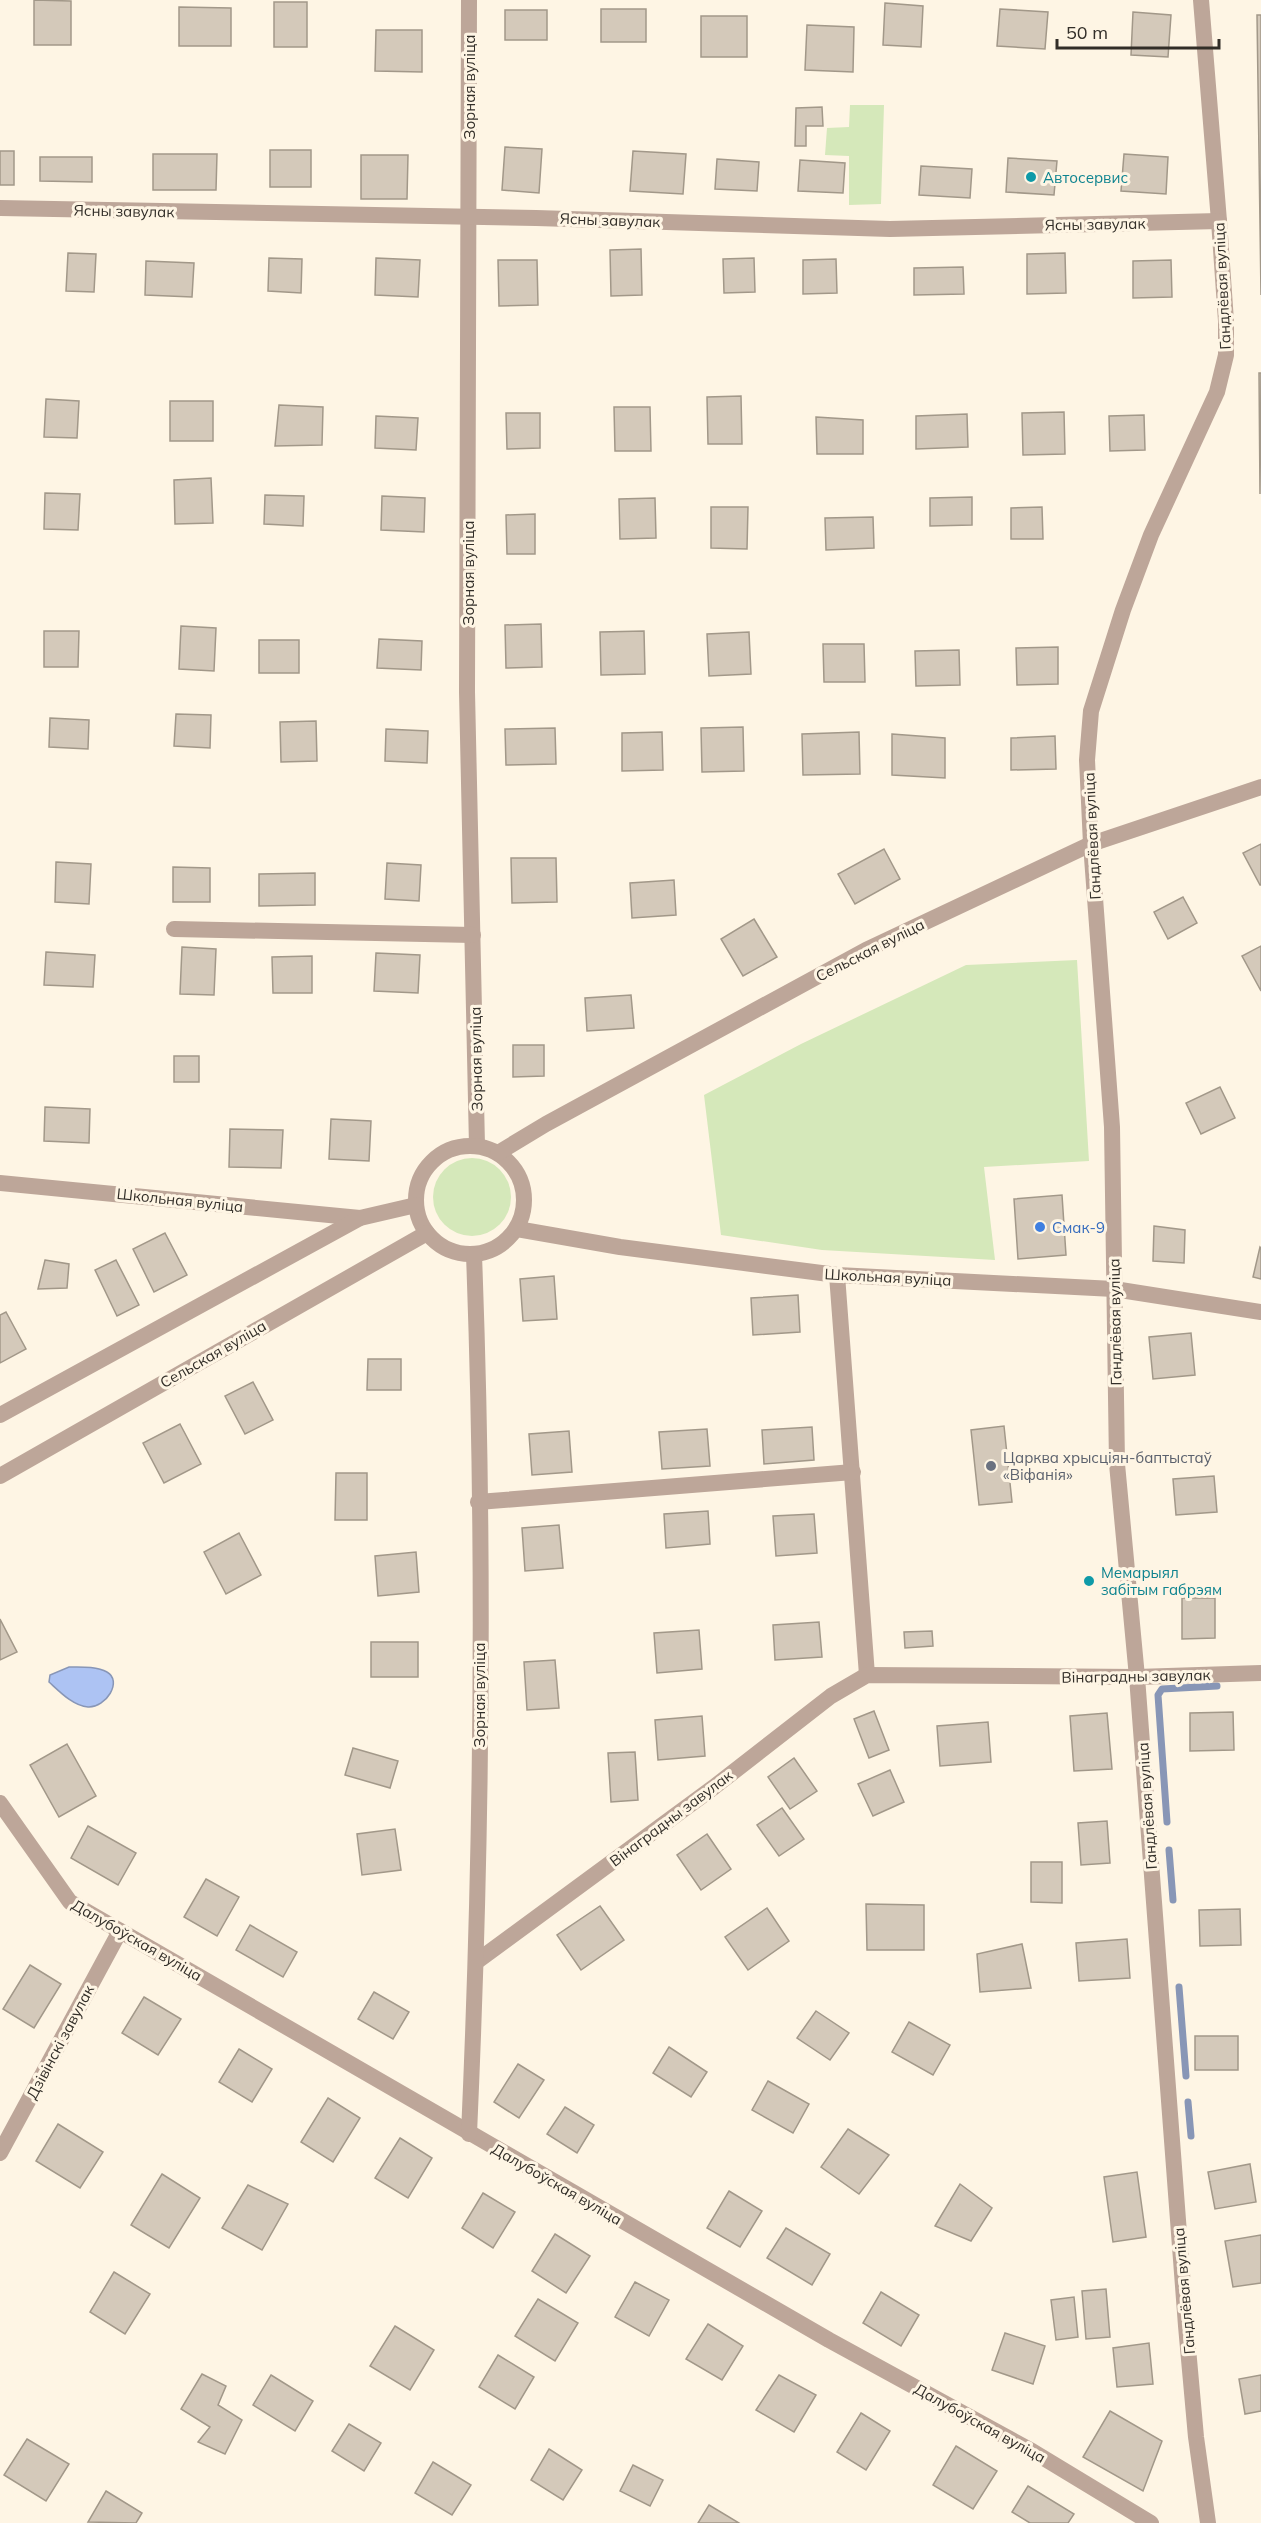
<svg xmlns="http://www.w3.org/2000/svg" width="1261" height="2523" viewBox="0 0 1261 2523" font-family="Mulish,sans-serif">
<rect width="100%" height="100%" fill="#fef5e4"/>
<g fill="#d5e8ba">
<polygon points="850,105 884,105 881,204 849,205 849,156 825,155 827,128 849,127"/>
<polygon points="1077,960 1089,1161 984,1167 995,1260 822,1250 721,1235 704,1095 801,1044 966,965"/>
<circle cx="472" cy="1197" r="39"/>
</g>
<path fill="#adc3f3" stroke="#8896b6" stroke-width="1.5" d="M69,1667C80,1667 97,1666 107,1672C123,1681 106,1708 88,1707C73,1706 59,1691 49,1682L50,1675Z"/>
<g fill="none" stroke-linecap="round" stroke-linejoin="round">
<g stroke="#8896b6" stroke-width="7">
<polyline points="1167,1822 1158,1695 1162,1689 1217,1686"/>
<polyline points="1169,1850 1173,1900"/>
<polyline points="1179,1987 1186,2076"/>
<polyline points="1188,2102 1191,2136"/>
</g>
</g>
<g fill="#d4c9ba" stroke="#a29889" stroke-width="1.5">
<polygon points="34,0 71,1 71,45 34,45"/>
<rect x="274" y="2" width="33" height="45"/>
<polygon points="885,3 923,6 921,47 883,45"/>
<polygon points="179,7 231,8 231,46 179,46"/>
<rect x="601" y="9" width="45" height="33"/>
<polygon points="1000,9 1048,12 1045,49 997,46"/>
<rect x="505" y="10" width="42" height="30"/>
<polygon points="1133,12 1171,15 1168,57 1131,55"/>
<polygon points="1257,15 1261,15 1261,295"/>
<rect x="701" y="16" width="46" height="41"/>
<polygon points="807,25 854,27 853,72 805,70"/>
<polygon points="376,30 422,30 422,72 375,71"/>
<polygon points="822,107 823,126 806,126 806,146 795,146 796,108"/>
<polygon points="505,147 542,149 539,193 502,190"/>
<rect x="270" y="150" width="41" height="37"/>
<rect x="0" y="151" width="14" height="34"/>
<polygon points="633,151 686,154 683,194 630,191"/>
<polygon points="153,154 217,154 216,190 153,190"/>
<polygon points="1124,154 1168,157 1166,194 1121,191"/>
<polygon points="361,155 408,155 407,199 361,199"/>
<polygon points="40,157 92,157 92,182 40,181"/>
<polygon points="1008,158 1057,161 1054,195 1006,192"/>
<polygon points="717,159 759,162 757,191 715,189"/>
<polygon points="800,160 845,163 843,193 798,191"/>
<polygon points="921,166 972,169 970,198 919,195"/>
<polygon points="641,249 642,295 611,296 610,250"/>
<polygon points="68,253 96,254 94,292 66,291"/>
<polygon points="1065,253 1066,293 1027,294 1027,254"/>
<polygon points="269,258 302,259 301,293 268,291"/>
<polygon points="376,258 420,260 418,297 375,295"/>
<polygon points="754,258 755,292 724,293 723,259"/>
<polygon points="836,259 837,293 803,294 803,260"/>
<polygon points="498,260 537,260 538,305 499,306"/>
<polygon points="1171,260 1172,297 1133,298 1133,261"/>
<polygon points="146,261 194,263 192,297 145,295"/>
<polygon points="963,267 964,294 914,295 914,268"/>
<polygon points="1259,373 1261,373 1260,494"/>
<polygon points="741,396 742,444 708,444 707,397"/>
<polygon points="46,399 79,401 77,438 44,437"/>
<rect x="170" y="401" width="43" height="40"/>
<polygon points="279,405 323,407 322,445 275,446"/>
<polygon points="614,407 650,407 651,451 615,451"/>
<polygon points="1064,412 1065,454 1023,455 1022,413"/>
<polygon points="506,413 540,413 540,448 507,449"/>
<polygon points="967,414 968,447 916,449 916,416"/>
<polygon points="1144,415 1145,450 1110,451 1109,416"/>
<polygon points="376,416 418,418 416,450 375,448"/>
<polygon points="816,417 863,420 863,454 817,454"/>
<polygon points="211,478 213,523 175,524 174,480"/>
<polygon points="45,493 80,494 78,530 44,529"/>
<polygon points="265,495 304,496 303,526 264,524"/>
<polygon points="382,496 425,498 424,532 381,530"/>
<polygon points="972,497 972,525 930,526 930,498"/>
<polygon points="655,498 656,538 620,539 619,499"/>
<polygon points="711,507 748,507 747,549 711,548"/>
<polygon points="1042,507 1043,539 1011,539 1011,508"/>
<polygon points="535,514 535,554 507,554 506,515"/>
<polygon points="873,517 874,548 826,550 825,518"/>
<polygon points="541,624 542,667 506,668 505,625"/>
<polygon points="181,626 216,628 214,671 179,669"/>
<polygon points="44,631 79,631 78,667 44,667"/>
<polygon points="644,631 645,674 601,675 600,632"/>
<polygon points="749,632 751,674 709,676 707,634"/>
<polygon points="379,639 422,641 421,670 377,668"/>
<rect x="259" y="640" width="40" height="33"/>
<polygon points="823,644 864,644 865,682 824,682"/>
<polygon points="1058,647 1058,684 1017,685 1016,648"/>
<polygon points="959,650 960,685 916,686 915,651"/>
<polygon points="176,714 211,715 210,748 174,746"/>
<polygon points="50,718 89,720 88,749 49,747"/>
<polygon points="316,721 317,761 281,762 280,722"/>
<polygon points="743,727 744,771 702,772 701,728"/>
<polygon points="555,728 556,764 506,765 505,729"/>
<polygon points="386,729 428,731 427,763 385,761"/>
<polygon points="662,732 663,770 622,771 622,733"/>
<polygon points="859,732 860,774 803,775 802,734"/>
<polygon points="892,734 945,738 945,778 892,775"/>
<polygon points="1055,736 1056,769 1011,770 1011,738"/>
<polygon points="1261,844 1261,885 1260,885 1243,853"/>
<polygon points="884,849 900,879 855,904 838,874"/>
<polygon points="511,858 556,858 557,902 512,903"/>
<polygon points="56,862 91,864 89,904 55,902"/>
<polygon points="387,863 421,865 419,901 385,899"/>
<polygon points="173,867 210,868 210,902 173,902"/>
<polygon points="315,873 315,905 259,906 259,874"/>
<polygon points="674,880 676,915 632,918 630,883"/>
<polygon points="1183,897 1197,923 1168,939 1154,912"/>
<polygon points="754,919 777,957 743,976 721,939"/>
<polygon points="1261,946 1261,991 1242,956"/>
<polygon points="182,947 216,949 214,995 180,994"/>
<polygon points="46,952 95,955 93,987 44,985"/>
<polygon points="376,953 420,955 418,993 374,991"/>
<polygon points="312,956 312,993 273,993 272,957"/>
<polygon points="631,995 634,1028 587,1031 585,998"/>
<polygon points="513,1045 544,1045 544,1076 513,1077"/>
<rect x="174" y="1056" width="25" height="26"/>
<polygon points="1220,1087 1235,1118 1201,1134 1186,1103"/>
<polygon points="45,1107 90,1109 89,1143 44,1141"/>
<polygon points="331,1119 371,1121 369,1161 329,1159"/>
<polygon points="230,1129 283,1130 281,1168 229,1167"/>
<polygon points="1062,1195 1066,1255 1018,1259 1014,1199"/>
<polygon points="1154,1226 1185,1230 1184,1263 1153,1261"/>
<polygon points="165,1233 187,1275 154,1292 133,1249"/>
<polygon points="1260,1247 1261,1248 1261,1279 1253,1277"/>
<polygon points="45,1260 69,1264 67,1288 38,1289"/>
<polygon points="116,1260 139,1305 117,1316 95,1270"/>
<polygon points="554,1276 557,1319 523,1321 520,1279"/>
<polygon points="798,1295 800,1332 753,1335 751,1298"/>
<polygon points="6,1312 26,1349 0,1363 0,1315"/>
<polygon points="1191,1333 1195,1375 1153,1379 1149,1337"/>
<polygon points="368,1359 401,1359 401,1390 367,1390"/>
<polygon points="253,1382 273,1420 245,1434 225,1396"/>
<polygon points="180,1424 201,1464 164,1483 143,1443"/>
<polygon points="1004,1426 1012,1502 979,1505 971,1430"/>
<polygon points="812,1427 814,1460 764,1464 762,1430"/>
<polygon points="707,1429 710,1466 662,1469 659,1432"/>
<polygon points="569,1431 572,1472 532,1475 529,1434"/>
<polygon points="336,1473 367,1473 367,1520 335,1520"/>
<polygon points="1214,1476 1217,1512 1176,1515 1173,1479"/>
<polygon points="708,1511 710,1544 666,1548 664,1514"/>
<polygon points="814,1514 817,1553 776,1556 773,1516"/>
<polygon points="559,1525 563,1568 525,1571 522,1528"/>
<polygon points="239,1533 261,1575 226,1594 204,1552"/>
<polygon points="416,1552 419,1592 378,1596 375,1556"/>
<polygon points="1182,1598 1215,1598 1215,1638 1182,1639"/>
<polygon points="0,1619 17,1652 0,1660"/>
<polygon points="819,1622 822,1657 775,1660 773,1625"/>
<polygon points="699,1630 702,1669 657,1673 654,1633"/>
<polygon points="932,1631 933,1646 905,1648 904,1632"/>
<rect x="371" y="1642" width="47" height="35"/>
<polygon points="555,1660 559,1708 527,1710 524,1662"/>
<polygon points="874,1711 889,1750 869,1758 854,1719"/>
<polygon points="1233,1712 1234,1750 1190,1751 1190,1713"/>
<polygon points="1107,1713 1112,1769 1074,1771 1070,1716"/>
<polygon points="702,1716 705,1756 658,1760 655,1720"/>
<polygon points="988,1722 991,1762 940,1766 937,1726"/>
<polygon points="67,1744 96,1796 59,1817 30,1765"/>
<polygon points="353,1748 398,1761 390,1788 345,1775"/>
<polygon points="635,1752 638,1800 611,1802 608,1753"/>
<polygon points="794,1758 817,1791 790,1809 768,1777"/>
<polygon points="890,1770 904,1802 873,1816 858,1784"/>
<polygon points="782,1808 804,1839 779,1856 757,1825"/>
<polygon points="1107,1821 1110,1863 1081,1865 1078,1823"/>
<polygon points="88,1826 136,1853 118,1885 71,1858"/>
<polygon points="395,1829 401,1870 362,1875 357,1834"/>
<polygon points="707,1834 731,1869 701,1890 677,1855"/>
<polygon points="1031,1862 1062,1862 1062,1903 1031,1902"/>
<polygon points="206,1879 239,1897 217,1936 184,1917"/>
<polygon points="866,1904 924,1905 924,1950 867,1950"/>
<polygon points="600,1906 624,1940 581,1970 557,1935"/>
<polygon points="767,1908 789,1941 748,1970 725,1937"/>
<polygon points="1240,1909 1241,1945 1200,1946 1199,1910"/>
<polygon points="250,1925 297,1952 283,1977 236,1950"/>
<polygon points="1127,1939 1130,1978 1079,1981 1076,1943"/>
<polygon points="1022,1944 1031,1988 980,1992 977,1954"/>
<polygon points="30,1965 61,1984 34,2028 3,2009"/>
<polygon points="374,1992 409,2012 393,2039 358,2019"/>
<polygon points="144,1997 181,2019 158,2055 122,2033"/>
<polygon points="816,2011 849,2033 830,2060 797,2038"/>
<polygon points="909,2022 950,2045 933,2075 892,2052"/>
<rect x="1195" y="2036" width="43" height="34"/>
<polygon points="669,2047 707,2072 691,2097 653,2073"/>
<polygon points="239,2049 272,2069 252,2102 219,2082"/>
<polygon points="518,2064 544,2080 519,2118 494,2102"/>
<polygon points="768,2081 809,2104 793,2133 752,2110"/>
<polygon points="328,2098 360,2118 333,2162 301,2142"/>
<polygon points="565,2107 594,2125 577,2153 547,2134"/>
<polygon points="58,2124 103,2152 80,2188 36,2161"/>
<polygon points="848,2129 889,2155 859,2194 821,2167"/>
<polygon points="400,2138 432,2158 408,2198 375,2178"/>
<polygon points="1250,2164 1256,2202 1215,2209 1208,2172"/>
<polygon points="1137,2172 1146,2237 1113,2242 1104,2177"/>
<polygon points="162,2174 200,2198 169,2248 131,2225"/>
<polygon points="960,2184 992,2208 971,2241 935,2226"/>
<polygon points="248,2185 288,2204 262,2250 222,2228"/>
<polygon points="729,2191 762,2211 740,2247 707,2228"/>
<polygon points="483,2193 515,2212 493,2248 462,2228"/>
<polygon points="786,2228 830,2254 812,2285 767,2258"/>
<polygon points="555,2234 590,2256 566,2293 532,2271"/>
<polygon points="1261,2235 1261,2283 1233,2287 1225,2241"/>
<polygon points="114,2272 150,2294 125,2334 90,2312"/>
<polygon points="635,2282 669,2300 649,2336 615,2317"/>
<polygon points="1106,2289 1110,2337 1086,2339 1082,2291"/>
<polygon points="881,2292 919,2315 901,2346 863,2323"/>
<polygon points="1074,2297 1078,2337 1056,2340 1051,2300"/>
<polygon points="538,2299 578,2323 555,2361 515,2336"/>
<polygon points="708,2324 743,2346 722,2380 686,2359"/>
<polygon points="395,2326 434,2350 410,2390 370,2366"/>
<polygon points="1005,2333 1045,2346 1033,2384 992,2370"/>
<polygon points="1149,2343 1153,2384 1117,2387 1113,2348"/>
<polygon points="498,2355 534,2377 515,2409 479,2387"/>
<polygon points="202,2374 226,2386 218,2405 242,2420 225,2454 198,2442 210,2427 181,2409"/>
<polygon points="271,2375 313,2401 295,2431 253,2405"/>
<polygon points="779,2375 816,2395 794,2432 756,2410"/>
<polygon points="1261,2375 1261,2411 1245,2414 1239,2379"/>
<polygon points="1110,2411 1162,2441 1143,2491 1083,2457"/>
<polygon points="861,2413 890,2431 866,2470 837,2452"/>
<polygon points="349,2424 381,2443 364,2471 332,2451"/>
<polygon points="27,2439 69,2464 46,2501 4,2475"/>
<polygon points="956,2446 997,2471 973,2509 933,2485"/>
<polygon points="549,2449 582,2470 563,2500 531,2480"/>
<polygon points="433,2462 471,2485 452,2515 415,2493"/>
<polygon points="633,2465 663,2480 650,2506 620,2491"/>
<polygon points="1028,2486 1074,2514 1068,2523 1030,2523 1012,2512"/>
<polygon points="106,2491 142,2513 136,2523 88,2522"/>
<polygon points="709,2505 739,2523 698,2523"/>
</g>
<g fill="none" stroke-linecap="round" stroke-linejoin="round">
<g stroke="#bda699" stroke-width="16">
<polyline points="469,0 467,692 477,1146"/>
<polyline points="1201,0 1219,221 1226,321 1226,355 1217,392 1151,535 1123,610 1091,711 1087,760 1091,844 1112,1127 1117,1464 1137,1677 1186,2326 1196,2437 1208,2523"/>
<polyline points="0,208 536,218 890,229 1219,221"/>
<polyline points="174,929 473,935"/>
<circle cx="470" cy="1200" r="54"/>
<polyline points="498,1153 546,1124 866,950 1091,844 1261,787"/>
<polyline points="0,1183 360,1218"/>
<polyline points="517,1229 620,1247 837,1275 1114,1289 1261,1312"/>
<polyline points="837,1275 867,1675"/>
<polyline points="0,1415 360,1218 416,1205"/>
<polyline points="0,1476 427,1233"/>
<polyline points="478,1502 853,1472"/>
<polyline points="0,1803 70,1902 829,2340 1032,2451 1151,2523"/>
<polyline points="476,1962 714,1787 831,1696 867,1675 1137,1677 1261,1673"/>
<path d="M469,2134C482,1842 485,1547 474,1255"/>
<polyline points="0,2153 120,1931"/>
</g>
</g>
<g fill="#0f9aa8" stroke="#fef5e4" stroke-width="2">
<circle cx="1031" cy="177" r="6"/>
<circle cx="1089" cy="1581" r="6"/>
</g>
<circle fill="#3f7fe0" stroke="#fef5e4" stroke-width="2" cx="1040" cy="1227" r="6"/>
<circle fill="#6b7280" stroke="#fef5e4" stroke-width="2" cx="991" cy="1466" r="6"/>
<g text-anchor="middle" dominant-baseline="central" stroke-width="6" stroke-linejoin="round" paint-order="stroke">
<g font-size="15" fill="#322e28" stroke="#fef5e4">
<text transform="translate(469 87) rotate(-90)">Зорная вуліца</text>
<text transform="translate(124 211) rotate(1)">Ясны завулак</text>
<text transform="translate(610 220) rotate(2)">Ясны завулак</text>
<text transform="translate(1095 224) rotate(-1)">Ясны завулак</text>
<text transform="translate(1222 286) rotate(-93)">Гандлёвая вуліца</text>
<text transform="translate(468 573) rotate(-90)">Зорная вуліца</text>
<text transform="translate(1092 836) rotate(-93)">Гандлёвая вуліца</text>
<text transform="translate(870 950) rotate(-27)">Сельская вуліца</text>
<text transform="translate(476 1059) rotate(-91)">Зорная вуліца</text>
<text transform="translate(180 1200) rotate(6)">Школьная вуліца</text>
<text transform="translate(888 1277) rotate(3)">Школьная вуліца</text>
<text transform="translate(1115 1322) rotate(-91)">Гандлёвая вуліца</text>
<text transform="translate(213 1354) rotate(-30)">Сельская вуліца</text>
<text transform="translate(1136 1676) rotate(-1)">Вінаградны завулак</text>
<text transform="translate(479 1695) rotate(-90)">Зорная вуліца</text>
<text transform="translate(1147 1806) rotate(-94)">Гандлёвая вуліца</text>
<text transform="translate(671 1818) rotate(-37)">Вінаградны завулак</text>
<text transform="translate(137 1940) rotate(30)">Далубоўская вуліца</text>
<text transform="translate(60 2042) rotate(-62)">Дзівінскі завулак</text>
<text transform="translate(557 2184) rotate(30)">Далубоўская вуліца</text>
<text transform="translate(1184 2291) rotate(-95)">Гандлёвая вуліца</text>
<text transform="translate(980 2423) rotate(29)">Далубоўская вуліца</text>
</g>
<g font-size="15" fill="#0d838f" stroke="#fef5e4" text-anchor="start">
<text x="1043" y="177">Автосервис</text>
<text x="1101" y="1572">Мемарыял<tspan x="1101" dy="17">забітым габрэям</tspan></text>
</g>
<g font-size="15" fill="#366cbe" stroke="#fef5e4" text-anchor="start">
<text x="1052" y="1227">Смак-9</text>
</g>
<g font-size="15" fill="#5b616d" stroke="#fef5e4" text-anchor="start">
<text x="1003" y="1457">Царква хрысціян-баптыстаў<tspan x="1003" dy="17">«Віфанія»</tspan></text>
</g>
</g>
<path d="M1057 39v9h162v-9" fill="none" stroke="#322e28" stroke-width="3"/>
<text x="1066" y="39" font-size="18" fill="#322e28" stroke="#fef5e4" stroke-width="4.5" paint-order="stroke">50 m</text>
</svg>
